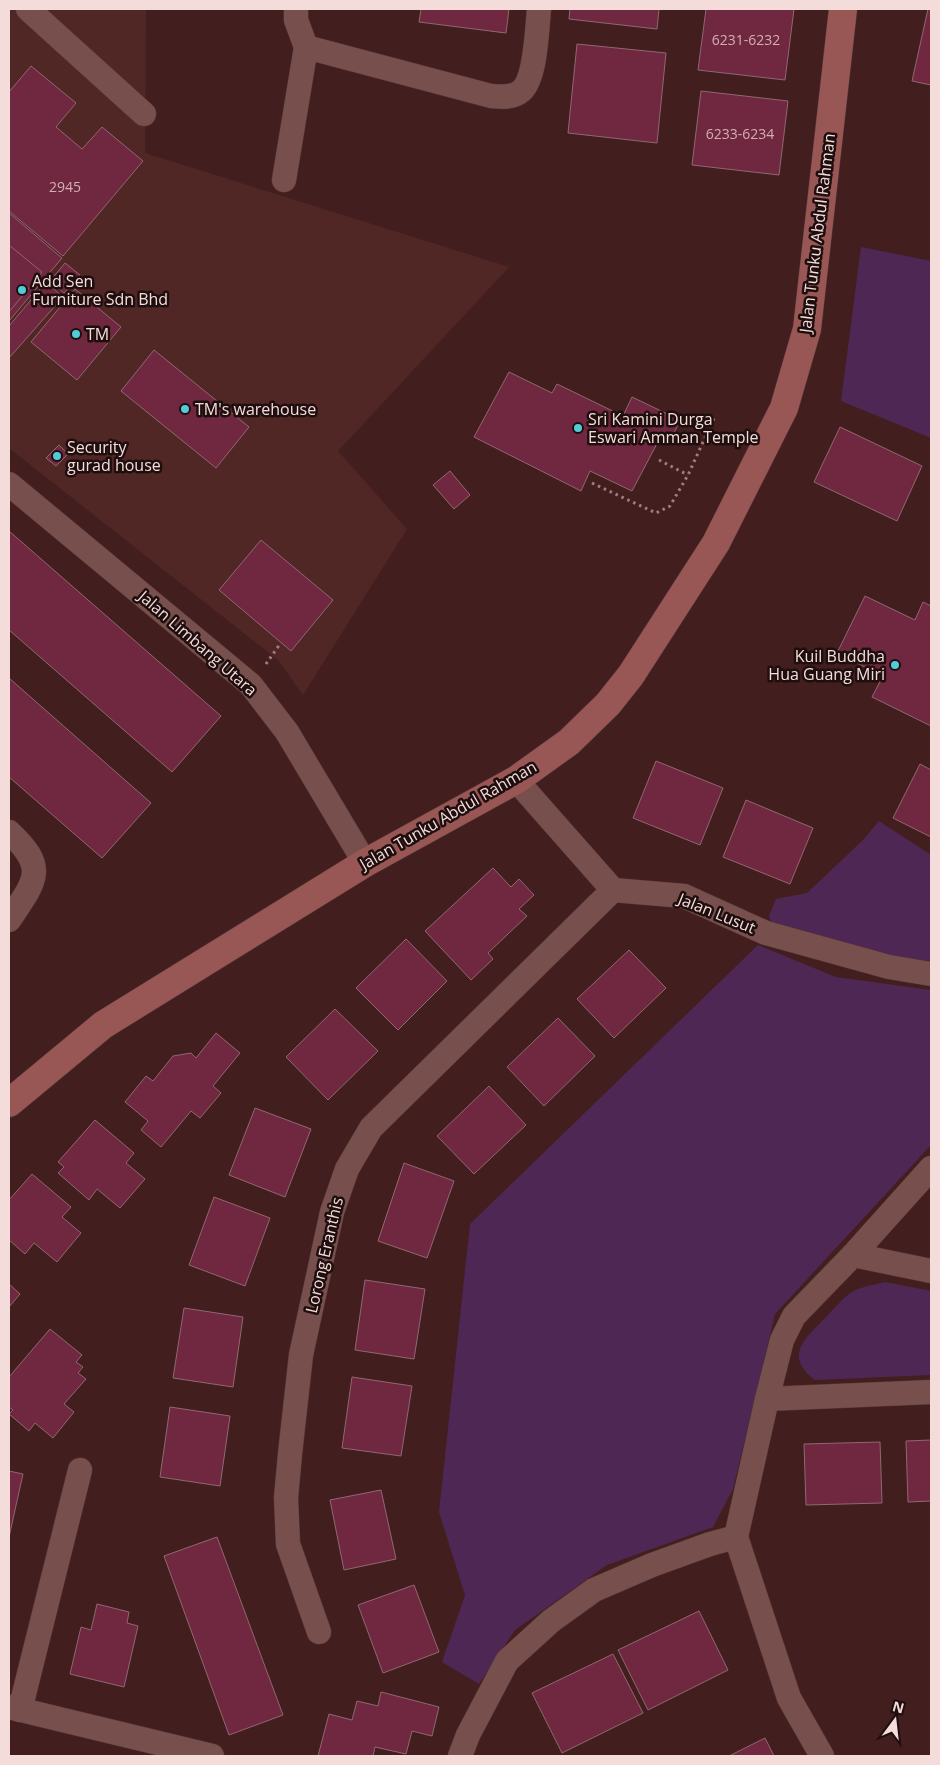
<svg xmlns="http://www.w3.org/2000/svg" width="940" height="1765" viewBox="0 0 940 1765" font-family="'Open Sans',sans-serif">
<rect width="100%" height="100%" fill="#421f1e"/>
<polygon fill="#512726" points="9,9 146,9 145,153 509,267 338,451 407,529 303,695 279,661 9,448"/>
<g fill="#4f2754">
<polygon points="861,247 931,261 931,438 841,401"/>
<polygon points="879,821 931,855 931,961 856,952 774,930 769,916 776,899 807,893 863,840"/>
<polygon points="758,945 836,977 931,990 931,1145 775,1314 733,1489 713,1527 607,1565 515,1630 479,1684 442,1662 465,1595 439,1512 470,1224"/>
<path d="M885,1282L931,1291V1375L815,1380C784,1356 804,1340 824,1319C832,1311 840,1301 849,1294C857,1287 874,1285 885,1282Z"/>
</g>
<g fill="#6f283f" stroke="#916771">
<polygon points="421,9 509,9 506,33 419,22"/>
<polygon points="570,9 659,9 657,29 569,19"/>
<polygon points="706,9 794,9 785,80 698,70"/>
<polygon points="928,9 931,9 931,85 912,81"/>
<polygon points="577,44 666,53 657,143 568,133"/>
<polygon points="31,66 76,103 56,127 82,149 102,127 143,161 63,256 9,211 9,92"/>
<polygon points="701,91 788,101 779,175 692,165"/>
<polygon points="9,213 62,258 9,321"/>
<polygon points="9,245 42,272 9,312"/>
<polygon points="65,263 80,275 64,293 50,281"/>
<polygon points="46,282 63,297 9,358 9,326"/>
<polygon points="75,289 121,327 77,380 31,342"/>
<polygon points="154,350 249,427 216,468 121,391"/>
<polygon points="509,372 552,393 557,384 623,416 632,397 680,420 671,440 661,436 632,491 590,471 581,491 474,437"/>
<polygon points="840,427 922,466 897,521 814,482"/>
<polygon points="59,445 68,454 56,466 46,458"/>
<polygon points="450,471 470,495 454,509 433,485"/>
<polygon points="9,531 221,716 172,772 9,630"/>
<polygon points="261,540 333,600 291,651 219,590"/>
<polygon points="865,596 915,620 923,602 931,606 931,726 872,697 883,676 837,653"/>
<polygon points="9,678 151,803 102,858 9,777"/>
<polygon points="656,761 723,788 700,845 633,818"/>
<polygon points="920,764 931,770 931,837 893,818"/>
<polygon points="746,800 813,828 790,884 723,857"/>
<polygon points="493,868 511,887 519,879 534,895 519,909 527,916 488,953 493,959 471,980 425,931"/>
<polygon points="406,939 447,981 398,1030 356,988"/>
<polygon points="629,950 666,988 614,1038 577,999"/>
<polygon points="335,1009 378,1051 328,1100 286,1057"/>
<polygon points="558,1018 595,1056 544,1106 507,1067"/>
<polygon points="216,1033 240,1053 213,1086 221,1093 200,1118 191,1111 161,1147 141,1130 148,1121 125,1102 146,1076 153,1081 173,1056 191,1053 196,1058"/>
<polygon points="489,1086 526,1125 474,1174 437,1136"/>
<polygon points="255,1108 311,1129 285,1197 229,1175"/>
<polygon points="95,1120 134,1153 126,1163 145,1179 120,1208 97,1189 89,1200 58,1173 64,1167 58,1162"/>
<polygon points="404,1163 454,1181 427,1258 378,1241"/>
<polygon points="32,1174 71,1207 62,1217 81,1233 57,1262 34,1243 25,1254 9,1240 9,1200"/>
<polygon points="214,1197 270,1218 245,1286 189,1265"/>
<polygon points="365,1280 425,1289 414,1359 355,1350"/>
<polygon points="9,1284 20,1294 9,1307"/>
<polygon points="184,1308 243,1317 233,1387 173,1378"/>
<polygon points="50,1329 82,1355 76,1362 83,1367 78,1373 86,1379 64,1404 74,1412 53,1438 35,1423 29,1431 9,1414 13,1410 9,1407 9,1377"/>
<polygon points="352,1377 412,1386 401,1456 342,1448"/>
<polygon points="170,1407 230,1416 220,1486 160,1477"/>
<polygon points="931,1440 931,1501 908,1502 906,1441"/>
<polygon points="880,1442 882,1503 806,1505 804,1444"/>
<polygon points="9,1471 23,1474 9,1537"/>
<polygon points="381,1490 396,1559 344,1570 330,1500"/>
<polygon points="217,1537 283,1715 229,1735 164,1556"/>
<polygon points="414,1585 439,1652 383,1673 358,1605"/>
<polygon points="97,1604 129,1612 127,1623 138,1626 124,1687 70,1674 81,1627 91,1630"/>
<polygon points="699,1611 728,1670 648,1710 618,1650"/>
<polygon points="613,1654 643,1713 562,1753 532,1693"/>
<polygon points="381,1692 439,1707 432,1736 412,1731 406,1754 375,1747 373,1756 318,1756 329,1714 352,1720 357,1701 378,1706"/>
<polygon points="765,1738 774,1756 729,1756"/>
</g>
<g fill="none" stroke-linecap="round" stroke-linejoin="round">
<g stroke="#583a3a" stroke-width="25">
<g id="street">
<polyline points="28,9 144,114"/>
<path d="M296,9V20L306,47L491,96C501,97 513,98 521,91C536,79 537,28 539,9"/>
<polyline points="284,180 306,47"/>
<polyline points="9,484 251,685 287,732 365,863"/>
<polyline points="516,780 613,890 684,896 766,933 889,967 931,974"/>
<path d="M9,832C48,868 36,880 9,920"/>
<polyline points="931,1168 853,1255 931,1271"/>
<polyline points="767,1399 782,1340 794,1316 853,1255"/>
<polyline points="736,1537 767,1399 931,1392"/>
<polyline points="319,1632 288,1544 286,1498 290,1454 301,1355 332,1212 347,1169 371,1128 613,890"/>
<polyline points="9,1707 212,1756"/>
<polyline points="20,1710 80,1470"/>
<polyline points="460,1756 468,1735 507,1661 551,1621 594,1590 652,1565 710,1544 736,1537 789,1698 822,1756"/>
</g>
</g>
<g stroke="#583a3a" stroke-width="29">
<polyline id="secondary" points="9,1103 103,1025 365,863 516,780 569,742 608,704 631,675 716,543 784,408 807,329 843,9"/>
</g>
<g stroke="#9d807e" stroke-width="3" stroke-dasharray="2.5 4" stroke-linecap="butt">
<polyline points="659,460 688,475"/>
<polyline points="592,483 656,513 670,506 688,475 714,418"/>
<polyline points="266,664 280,644"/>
</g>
<use href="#street" stroke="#774f4d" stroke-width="24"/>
<use href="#secondary" stroke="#985654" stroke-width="28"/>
</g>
<g fill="#52ccd6" stroke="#1e0e0e" stroke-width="2">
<circle cx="22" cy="290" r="5"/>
<circle cx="76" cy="334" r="5"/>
<circle cx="185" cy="409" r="5"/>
<circle cx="578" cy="428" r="5"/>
<circle cx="57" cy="456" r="5"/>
<circle cx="895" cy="665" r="5"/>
</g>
<g text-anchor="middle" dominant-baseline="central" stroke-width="5" stroke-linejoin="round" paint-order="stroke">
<g font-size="14" fill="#d3afb3">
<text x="746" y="39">6231-6232</text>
<text x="740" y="133">6233-6234</text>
<text x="65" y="186">2945</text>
</g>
<g font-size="16" fill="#f4dcda" stroke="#1e0e0e">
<text transform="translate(817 233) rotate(-83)">Jalan Tunku Abdul Rahman</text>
<text transform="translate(198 643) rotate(41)">Jalan Limbang Utara</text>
<text transform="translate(448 815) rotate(-30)">Jalan Tunku Abdul Rahman</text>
<text transform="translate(717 913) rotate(22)">Jalan Lusut</text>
<text transform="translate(324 1255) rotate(-77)">Lorong Eranthis</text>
</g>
<g font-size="16" fill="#f4dcda" stroke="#1e0e0e" text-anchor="start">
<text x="32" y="281">Add Sen<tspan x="32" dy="18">Furniture Sdn Bhd</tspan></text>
<text x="86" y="334">TM</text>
<text x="195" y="409">TM's warehouse</text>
<text x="588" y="419">Sri Kamini Durga<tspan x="588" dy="18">Eswari Amman Temple</tspan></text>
<text x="67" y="447">Security<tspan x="67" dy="18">gurad house</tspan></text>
<text x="885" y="656" text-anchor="end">Kuil Buddha<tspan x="885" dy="18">Hua Guang Miri</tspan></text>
</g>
</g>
<rect width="940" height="1765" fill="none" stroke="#f4dcda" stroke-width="20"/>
<g transform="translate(895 1720) rotate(15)" stroke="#1e0e0e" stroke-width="4" paint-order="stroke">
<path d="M0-4L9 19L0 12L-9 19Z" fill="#f4dcda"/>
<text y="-8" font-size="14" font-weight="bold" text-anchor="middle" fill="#f4dcda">N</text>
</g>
</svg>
